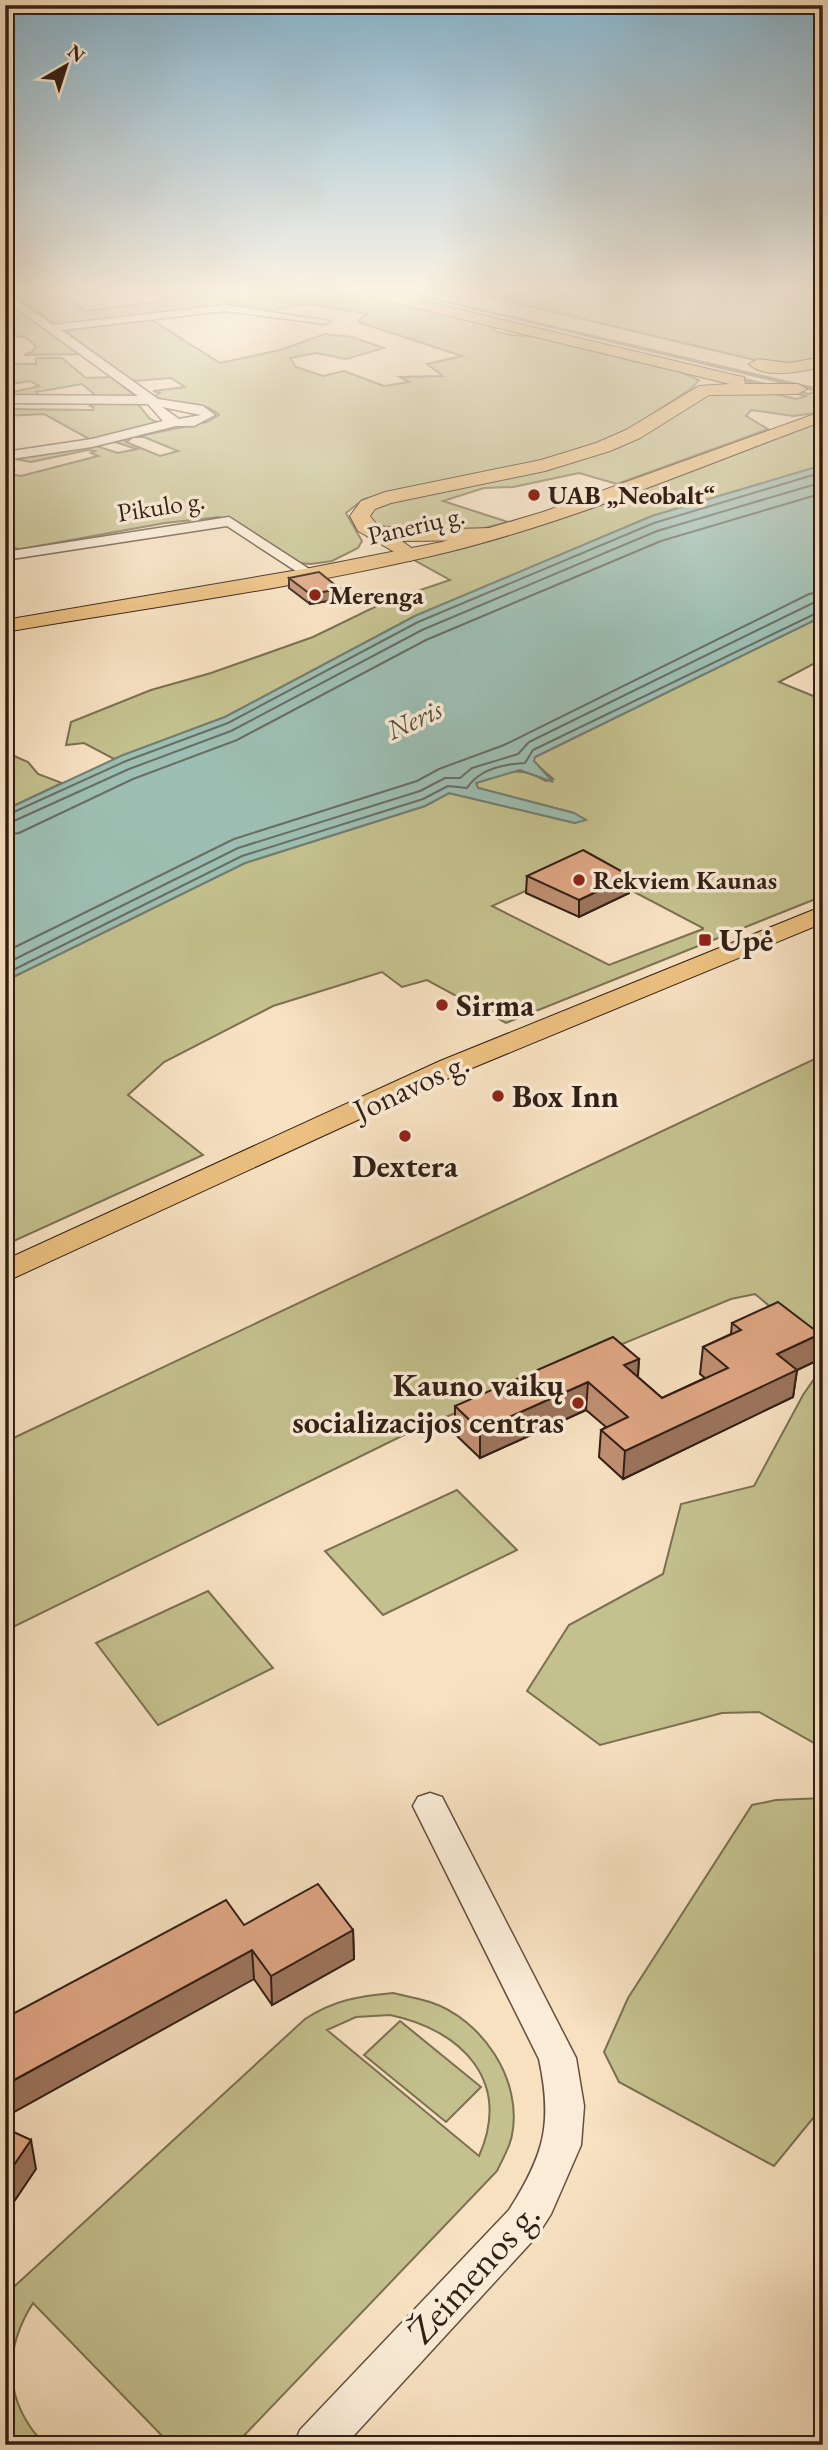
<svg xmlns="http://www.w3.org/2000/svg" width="828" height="2450" viewBox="0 0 828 2450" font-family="'EB Garamond',serif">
<rect width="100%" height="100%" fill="#f7e1c1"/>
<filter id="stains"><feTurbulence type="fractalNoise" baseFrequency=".00286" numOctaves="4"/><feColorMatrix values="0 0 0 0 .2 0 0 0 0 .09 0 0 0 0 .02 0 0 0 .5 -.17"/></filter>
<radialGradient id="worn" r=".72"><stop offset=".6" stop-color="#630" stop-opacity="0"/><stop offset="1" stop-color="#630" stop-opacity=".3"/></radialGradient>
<g fill="#c4c18e" stroke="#7b7052" stroke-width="2" fill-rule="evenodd">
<path d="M145,287H335L490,325L497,332L512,335L537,337L679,371L699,380L692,388L617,437L531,464L364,499L346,513L362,541L358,548L332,561L311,564L299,563L239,523L219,517L165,523L21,549L5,547V481L9,479L5,477V468L14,471L10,474L21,476L98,456L91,453L95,451L88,450L31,462L15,459L93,445L118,453L137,449L112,441L129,440L126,442L160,456L178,451L144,437H135L207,422L219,415C206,400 172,407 155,396L160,393L153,391L185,387L171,378L133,381L65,331L150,319L220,363L280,350L325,334L352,337L384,348L346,359L316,353L290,358L296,367L323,376L344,371L384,386L409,382L400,377L443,376L427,364L462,356L361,323L358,321L367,314C338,310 299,296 273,312L237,303L56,325L15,295L56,291L85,311L167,301Z"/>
<polygon points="384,287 823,390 823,412 793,416 751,410 746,416 768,429 617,484 579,473 513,487 484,488 443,501 508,522 473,531 404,534 371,524 368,511 376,505 557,465 704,394 765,392 796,399 806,396 586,342 809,394 817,391"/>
<polygon points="448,287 711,287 726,290 743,287 823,287 823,358 796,364 772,364"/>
<polygon points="5,303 11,304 80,354 24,355 32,352 36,346 25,337 5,335 5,319 17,319 5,312"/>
<polygon points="36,358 62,358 86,378 111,377 138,398 91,399 94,394 82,384 36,392 39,397 5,397 5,394 39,386 30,381 5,385 5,364 36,364"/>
<polygon points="93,403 137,403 150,419 162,424 91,440 44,414 5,416 5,409 93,410 94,407 90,406"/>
<polygon points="823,421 823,465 652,516 415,616 225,717 114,759 84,743 66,745 71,722 151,690 211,673 313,637 385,602 450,580 414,560 539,525"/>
<path d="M823,616V659L779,682L823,700V896L506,1023L427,980L402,987L382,972L273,1006L164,1062L128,1095L203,1155L5,1245V981L245,863L425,806L449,793L575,823L574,813L478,788L476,783C507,773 516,764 546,781L553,779L533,761L535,757ZM583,865L703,928V929L609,965L492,906Z"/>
<polygon points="12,755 28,762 38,774 62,783 5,810 5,772"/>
<polygon points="823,1055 823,1351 755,1294 731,1299 412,1431 5,1631 5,1442"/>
<polygon points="823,1366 823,1748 759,1712 722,1713 600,1745 527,1691 569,1625 663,1574 681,1504 754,1486 803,1395"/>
<polygon points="457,1490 517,1550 383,1615 325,1551"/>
<polygon points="208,1591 273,1668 158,1725 96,1643"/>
<polygon points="823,1798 823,2106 774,2166 619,2082 604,2052 628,1998 752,1805 776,1800"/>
<path d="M393,1993C405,1996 418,1998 430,2002C482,2019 523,2080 512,2135C510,2147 502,2160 497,2171L235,2445H171L33,2303C2,2352 4,2402 45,2445H5V2295L305,2019C334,2000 359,1996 393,1993ZM390,2015C462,2030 512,2081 479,2156L327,2030L356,2017Z"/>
<polygon points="400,2021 481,2087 446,2122 364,2055"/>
</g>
<polygon fill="#9dbeb2" stroke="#727e73" stroke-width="2" points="823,465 823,616 535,757 534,761 553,782 520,770 476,783 478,788 574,813 586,820 575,823 449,793 425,806 245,863 5,981 5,810 123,755 225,717 415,616 652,516"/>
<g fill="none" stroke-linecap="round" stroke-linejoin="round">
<g stroke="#686e64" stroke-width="2">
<polyline points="5,816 126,761 228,723 418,622 654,523 823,472"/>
<polyline points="5,825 129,769 231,731 422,630 657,531 823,482"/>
<polyline points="5,835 19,833 133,779 237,740 426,640 661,541 823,493"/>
<polyline points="5,952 234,839 417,781 439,769 504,745 809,594 823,591"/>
<polyline points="5,964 238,848 420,791 445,778 460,778 472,768 518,754 529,742 813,603 823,601"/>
<path d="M5,974L242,856L423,799L448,786L467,788C479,769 504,764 525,763L533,750L823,610"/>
</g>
<g stroke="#635040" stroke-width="3">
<g id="minor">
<polygon points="710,287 723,287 724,288 719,291"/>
<path d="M5,292L53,325L225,305L330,321L325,324L225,311L61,330L158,399L203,406L215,415L194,426H176L92,447L5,460V452L92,439L163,421L148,404L5,403V395L138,396L5,300ZM162,407L201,415L179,419Z"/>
<polygon points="229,517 317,574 315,577 305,577 227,526 5,560 5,552"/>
<path d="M430,1793L442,1797L576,2058L584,2106L581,2145L551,2214L537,2236L345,2445H294L300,2430L509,2210C544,2155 553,2124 539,2059L413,1806L418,1797Z"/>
</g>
</g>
<g stroke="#321f15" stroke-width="2">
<g id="major">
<path d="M823,411V421C699,467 576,520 448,552C303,587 152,607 5,632V620L310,568L442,542L543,512Z"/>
<polygon points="823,906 823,923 460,1073 5,1282 5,1260 440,1061"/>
</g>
</g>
<g stroke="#321f15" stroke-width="2">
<g id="highway">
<polygon points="339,287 364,287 738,376 744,377 745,384 798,384 807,389 798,394 709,395 640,438 610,451 545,471 391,503 375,509 370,516 378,526 418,530 492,528 502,534 492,540 402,541 421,555 410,561 358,531 350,516 361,501 385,492 541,460 596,443 626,430 699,386 730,384 341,290"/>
<path d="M823,357V367C803,371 765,380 749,364L758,359L789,363Z"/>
</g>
</g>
<use href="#minor" fill="#faecd7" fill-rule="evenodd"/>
<use href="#major" fill="#ecc080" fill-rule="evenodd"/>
<use href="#highway" fill="#ecc080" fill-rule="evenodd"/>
</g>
<g fill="#c08f72" stroke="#321f15" stroke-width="2">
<polygon points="289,578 340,599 310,604 289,588"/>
<polygon points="527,876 630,876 629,893 579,917 526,893"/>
<polygon points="732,1323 820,1334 816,1361 797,1370 793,1397 623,1479 599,1457 601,1430 606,1427 586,1410 480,1458 455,1434 455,1406 639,1359 638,1377 662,1398 705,1378 700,1374 703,1347 731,1334"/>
<polygon points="244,1925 353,1930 354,1959 272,2005 254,1979"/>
</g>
<g fill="#9c745c" stroke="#321f15" stroke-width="2">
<polygon points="340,589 340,599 310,604 310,594"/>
<polygon points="630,876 629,893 579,917 579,900"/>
<polygon points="820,1334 816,1361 797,1370 793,1397 623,1479 625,1451 777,1354"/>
<polygon points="639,1359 637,1386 624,1365"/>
<polygon points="588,1382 586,1410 480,1458 480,1430"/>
<polygon points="353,1930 354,1959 272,2005 271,1976"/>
<polygon points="252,1950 254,1979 5,2117 5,2085"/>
<polygon points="31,2140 36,2169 5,2215 5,2178"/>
</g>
<g fill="#dfa684" stroke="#321f15" stroke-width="2">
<polygon points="319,572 340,589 310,594 289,578"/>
<polygon points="583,850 630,876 579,900 527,876"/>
<polygon points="778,1302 820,1334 777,1354 797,1370 625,1451 601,1430 628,1417 588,1382 480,1430 455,1406 613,1337 639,1359 624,1365 662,1398 728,1368 703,1347 741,1330 732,1323"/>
<polygon points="318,1884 353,1930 271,1976 252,1950 5,2085 5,2018 226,1900 244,1925"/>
<polygon points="5,2128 31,2140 5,2178"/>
</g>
<linearGradient id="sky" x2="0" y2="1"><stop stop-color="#8ab8d2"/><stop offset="0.46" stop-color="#fbf2e3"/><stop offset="1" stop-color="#fbf2e3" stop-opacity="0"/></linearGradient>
<rect width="828" height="630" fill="url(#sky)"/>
<g fill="#8f2418" stroke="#faecd7" stroke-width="2.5">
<circle cx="534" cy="495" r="7"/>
<circle cx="315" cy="595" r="7"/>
<circle cx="579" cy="880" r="7"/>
<rect x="698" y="933" width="14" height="14" rx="3.5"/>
<circle cx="442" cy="1005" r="7"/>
<circle cx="498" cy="1096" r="7"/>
<circle cx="405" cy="1136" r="7"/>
<circle cx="578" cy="1403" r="7"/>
</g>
<g text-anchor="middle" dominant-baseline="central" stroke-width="7" stroke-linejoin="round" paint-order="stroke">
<g font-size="26" font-weight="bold" fill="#321f15" stroke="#faecd7" text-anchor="start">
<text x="548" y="495">UAB „Neobalt“</text>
<text x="329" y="595">Merenga</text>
<text x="593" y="880">Rekviem Kaunas</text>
</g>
<g font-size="26" fill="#321f15" stroke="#faecd7">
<text transform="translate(161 506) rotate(-9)">Pikulo g.</text>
<text transform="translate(416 525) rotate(-13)">Panerių g.</text>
</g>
<g font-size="28" font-style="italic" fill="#524f44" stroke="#faecd7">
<text transform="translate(414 719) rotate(-25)">Neris</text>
</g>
<g font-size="32" font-weight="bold" fill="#321f15" stroke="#faecd7" text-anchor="start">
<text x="719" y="940">Upė</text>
<text x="456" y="1005">Sirma</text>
<text x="512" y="1096">Box Inn</text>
<text x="405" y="1166" text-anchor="middle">Dextera</text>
<text x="564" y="1385" text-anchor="end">Kauno vaikų<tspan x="564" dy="37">socializacijos centras</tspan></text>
</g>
<g font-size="32" fill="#321f15" stroke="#faecd7">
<text transform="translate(411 1086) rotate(-25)">Jonavos g.</text>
</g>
<g font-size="38" fill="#321f15" stroke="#faecd7">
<text transform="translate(473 2272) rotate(-48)">Žeimenos g.</text>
</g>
</g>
<rect width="828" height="2450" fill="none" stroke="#f7e1c1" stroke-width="28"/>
<rect x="7" y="7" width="814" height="2436" fill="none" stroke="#321f15" stroke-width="3.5"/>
<rect x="14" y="14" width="800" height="2422" fill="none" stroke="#321f15" stroke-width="2"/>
<g transform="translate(66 66) rotate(39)" stroke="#faecd7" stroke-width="5" paint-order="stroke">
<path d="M0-5L12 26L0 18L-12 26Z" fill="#321f15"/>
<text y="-10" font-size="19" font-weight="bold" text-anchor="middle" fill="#321f15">N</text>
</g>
<rect width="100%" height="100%" filter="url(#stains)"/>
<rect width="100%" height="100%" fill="url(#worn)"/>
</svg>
